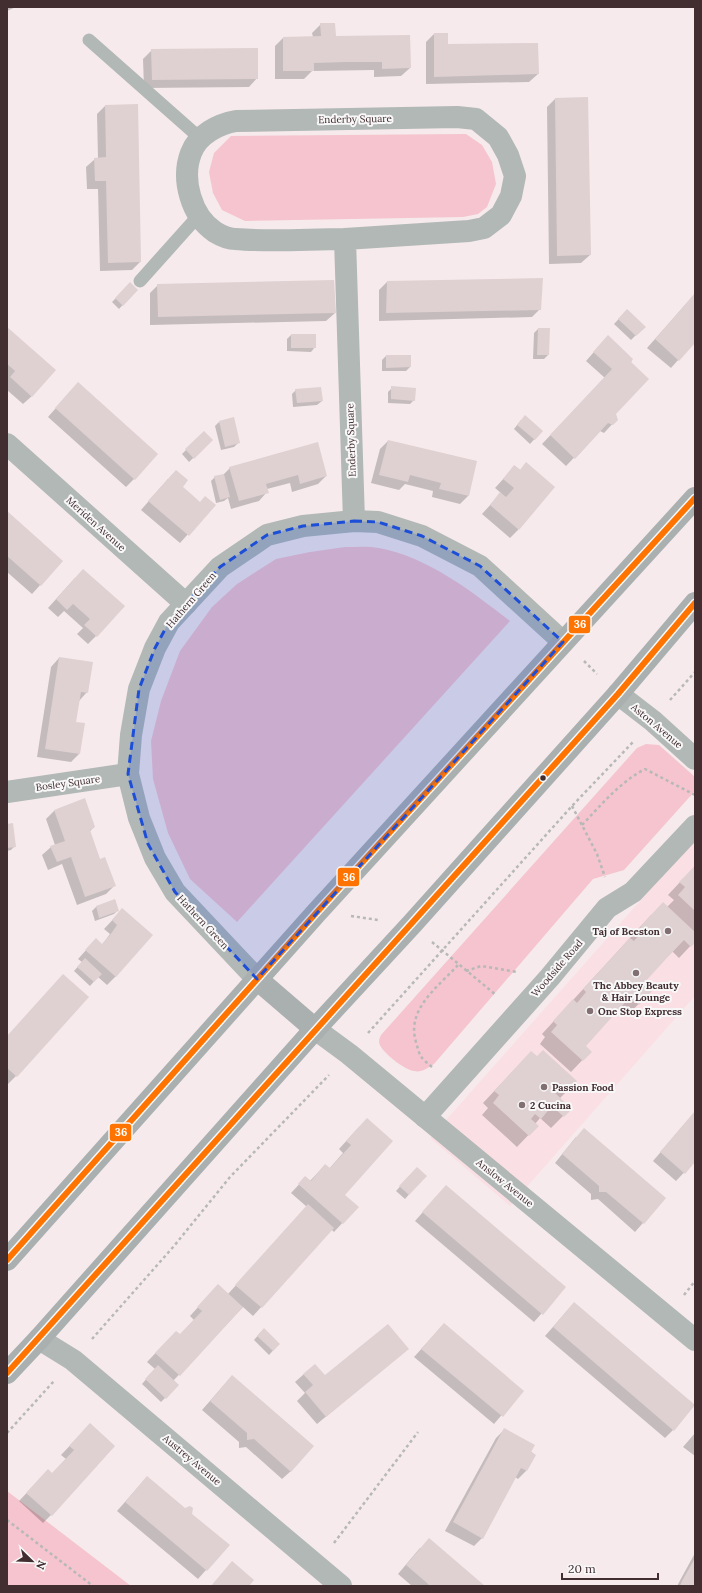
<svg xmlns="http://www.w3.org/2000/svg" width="702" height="1593" viewBox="0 0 702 1593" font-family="Lora,serif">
<rect width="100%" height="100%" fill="#f6eaec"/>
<polygon fill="#fae0e5" points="695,839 695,996 510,1206 430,1138"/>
<g fill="#f5c4ce">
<polygon points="466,134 482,145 492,162 496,184 487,207 478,214 463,217 245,221 222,210 213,193 209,172 214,153 231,136"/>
<path d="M345,547C356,547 369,546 379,548C428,557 471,591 510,621L237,922L190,879L168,833L153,779L151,741L161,701L180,651L212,607L237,584L276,559L310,552Z"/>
<path d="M646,744L659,745L694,776V792L624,870L593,879L434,1064C428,1068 421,1073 414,1071C405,1070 386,1055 381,1047C378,1043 379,1039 381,1035L637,748Z"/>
<polygon points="7,1491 131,1586 7,1586"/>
</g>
<g fill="#0003">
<polygon points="7,7 16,7 7,11"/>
<polygon points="321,24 335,37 410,68 401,76 374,77 374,70 312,71 304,79 275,79 275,46 283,38 313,37 312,33"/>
<polygon points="434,34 447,34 447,45 538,74 529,82 426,84 426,42"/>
<polygon points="152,50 257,78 249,87 144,88 143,59"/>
<polygon points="555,99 590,255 581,263 549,264 547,107"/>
<polygon points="105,106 140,262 132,270 100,271 98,189 87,189 86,167 95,159 98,158 97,114"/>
<polygon points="387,282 540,309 532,317 379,321 379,290"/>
<polygon points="130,284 137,290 119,309 112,302"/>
<polygon points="158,285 335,313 326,321 150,325 150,293"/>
<polygon points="695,294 695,341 671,368 647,348"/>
<polygon points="627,310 644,327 631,340 614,324"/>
<polygon points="7,328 32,396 23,404 7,390"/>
<polygon points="538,329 548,355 544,359 533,359 534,333"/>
<polygon points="291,335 315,347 311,352 287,351 287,339"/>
<polygon points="600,345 632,359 615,414 617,419 604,433 600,431 566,466 542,444 605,378 586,361"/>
<polygon points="386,356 410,356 410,367 406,371 382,371 382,360"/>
<polygon points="392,388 414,400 410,404 388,403 388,392"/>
<polygon points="296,390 322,401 317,405 293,407 292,394"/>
<polygon points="70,392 134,479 126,487 48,417"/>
<polygon points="521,420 542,431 530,444 514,429"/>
<polygon points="219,422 238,443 234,447 221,450 215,426"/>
<polygon points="204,432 212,440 189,462 182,454"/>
<polygon points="388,441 476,462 468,496 460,504 432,497 433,491 405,484 399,490 371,483 380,449"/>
<polygon points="515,466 520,470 518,530 510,538 482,514 501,493 495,488"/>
<polygon points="230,468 326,476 318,484 292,492 290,483 267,489 267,492 259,501 231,509 228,498 224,501 216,503 211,481 215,477 223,475"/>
<polygon points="168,479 181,487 199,503 214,505 180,543 141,510"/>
<polygon points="7,512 62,561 32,594 7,572"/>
<polygon points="75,578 96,636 88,644 77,634 83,628 64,611 58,617 48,608"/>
<polygon points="59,658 87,692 79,701 75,723 79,754 71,762 37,757 51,667"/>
<polygon points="84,800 94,827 89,832 100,860 115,885 106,894 77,905 62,864 48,870 42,855 51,847 55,845 46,819 54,811"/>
<polygon points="7,825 15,846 11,850 7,851"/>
<polygon points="695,866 695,941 679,958 672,951 642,984 651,991 627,1016 618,1009 585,1046 590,1052 571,1072 540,1044 545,1037 542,1034 651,915 667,907 674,900 668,895"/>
<polygon points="115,900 118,910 114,914 95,921 92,911 96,907"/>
<polygon points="122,910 116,976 107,985 98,977 90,986 74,971 82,962 78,959 88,948 102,945 110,934 104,929"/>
<polygon points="7,1037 16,1076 8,1084 7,1083"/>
<polygon points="531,1052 568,1090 559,1099 570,1109 551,1128 540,1118 535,1124 537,1126 517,1147 482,1115 488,1108 483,1103"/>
<polygon points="695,1112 695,1161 676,1181 653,1161"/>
<polygon points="359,1127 343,1195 357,1207 334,1232 331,1229 253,1316 243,1307 173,1381 178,1385 161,1402 142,1384 155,1369 147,1362 168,1340 180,1335 194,1320 190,1316 210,1294 228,1294 307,1207 291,1193 305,1178 310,1181 325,1165 329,1169 343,1153 339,1149"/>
<polygon points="576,1137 665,1198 635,1232 598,1199 591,1200 591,1194 555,1163"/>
<polygon points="413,1172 425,1176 405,1199 396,1191"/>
<polygon points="438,1195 565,1287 534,1322 415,1221"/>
<polygon points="574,1303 673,1430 665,1438 545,1336"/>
<polygon points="444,1324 522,1391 494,1424 414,1357"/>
<polygon points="260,1333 279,1344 269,1355 254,1340"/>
<polygon points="407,1349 317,1424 297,1401 305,1393 295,1382 304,1374 325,1377"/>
<polygon points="224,1385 291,1471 282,1479 246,1447 239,1448 239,1442 202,1410"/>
<polygon points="505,1429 535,1455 526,1471 518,1479 515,1477 482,1538 474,1546 445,1531 496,1438"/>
<polygon points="82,1433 51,1515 43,1523 19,1501 40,1479 52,1474 66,1459 61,1455"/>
<polygon points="695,1433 695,1456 683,1447"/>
<polygon points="147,1477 228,1545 198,1579 117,1511"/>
<polygon points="420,1548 483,1586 412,1586 398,1574"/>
<polygon points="695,1553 695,1586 677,1586"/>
</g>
<g fill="#dfd0d2">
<polygon points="320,23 335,23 336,36 410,35 411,68 382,69 382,62 347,62 314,63 314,71 283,71 283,37 321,36"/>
<polygon points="434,33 448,33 448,44 538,43 539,74 434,77"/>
<polygon points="258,48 258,79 152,80 151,49"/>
<polygon points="588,97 591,255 557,256 555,98"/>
<polygon points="138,104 141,262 108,263 106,181 95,181 94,158 106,157 105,105"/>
<polygon points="543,278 541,310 386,313 387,281"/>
<polygon points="334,280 336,313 158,317 157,284"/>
<polygon points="130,282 138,290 123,306 115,298"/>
<polygon points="695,293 695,343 679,361 655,339"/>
<polygon points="627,309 646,327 636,336 618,319"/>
<polygon points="7,327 56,370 32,397 10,377 15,371 7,364"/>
<polygon points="538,328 550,328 549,355 537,355"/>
<rect x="291" y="334" width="25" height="14"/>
<polygon points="608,335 633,359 631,362 649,379 616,414 618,420 613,425 608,423 575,459 550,435 612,369 593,352"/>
<polygon points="386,355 411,355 411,367 386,368"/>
<polygon points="78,382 158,454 135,480 55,408"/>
<polygon points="391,386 416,388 415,401 391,399"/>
<polygon points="321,387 323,401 297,403 295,389"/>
<polygon points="525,415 543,431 535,440 517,425"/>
<polygon points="234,417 240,443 225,447 219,421"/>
<polygon points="204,431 213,440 194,459 185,449"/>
<polygon points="388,440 477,461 469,496 439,489 441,483 410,475 408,482 379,475"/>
<polygon points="318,442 327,476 300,484 298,475 266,484 269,493 239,501 229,467"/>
<polygon points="526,462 555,487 519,530 490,505 500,492 506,497 514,488 503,479 514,465 520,470"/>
<polygon points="176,470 188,480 183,487 190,493 200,502 205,496 216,505 189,536 148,501"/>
<polygon points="224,474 230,497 220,500 214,476"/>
<polygon points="7,511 63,561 41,586 7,556"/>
<polygon points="83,569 125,606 97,637 84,625 90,619 73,604 67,610 56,599"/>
<polygon points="59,657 93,662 88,693 81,692 76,722 85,723 80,754 45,749"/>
<polygon points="85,798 95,827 90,830 100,859 105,857 116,886 85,897 71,857 57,862 50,846 65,841 54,810"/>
<polygon points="13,823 16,847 7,848 7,824"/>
<polygon points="695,866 695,911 678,895 685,887 679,882"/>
<polygon points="115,899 119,911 99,918 96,906"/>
<polygon points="663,902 695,932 695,943 691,947 684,940 665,960 644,983 652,991 639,1005 630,997 586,1046 592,1052 583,1061 551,1032 557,1025 553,1021 573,999 577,1003 586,992 583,989 630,938 634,941 643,930 640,927"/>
<polygon points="122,908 153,935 116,977 85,950 96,938 102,944 110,935 117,925 112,920"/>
<polygon points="85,958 102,974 94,982 77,967"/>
<polygon points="63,974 89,997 17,1077 7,1068 7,1036"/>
<polygon points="543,1050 577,1081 569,1091 560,1083 553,1091 572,1109 564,1117 552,1106 541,1119 535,1114 531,1119 539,1126 529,1136 493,1103 499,1095 494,1091 531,1051 537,1056"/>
<polygon points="695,1111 695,1162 685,1174 660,1152"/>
<polygon points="367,1118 393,1141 345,1195 359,1207 343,1224 298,1184 305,1176 311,1181 325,1164 330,1168 351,1145 346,1141"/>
<polygon points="584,1128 666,1198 644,1224 606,1192 599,1192 599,1186 562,1154"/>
<polygon points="417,1167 427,1176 409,1195 399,1186"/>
<polygon points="446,1185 566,1287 543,1315 422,1212"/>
<polygon points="308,1204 334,1228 262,1308 235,1285"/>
<polygon points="218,1284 243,1307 180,1376 155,1353 176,1331 180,1334 202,1311 197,1307"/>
<polygon points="574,1302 695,1405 674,1431 553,1327"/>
<polygon points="444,1323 524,1391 503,1417 421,1349"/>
<polygon points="388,1324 409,1349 326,1417 305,1392 313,1385 303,1374 315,1364 325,1375"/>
<polygon points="264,1328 280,1344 273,1351 257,1336"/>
<polygon points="158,1365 179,1385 166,1399 145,1379"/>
<polygon points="232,1375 314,1446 291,1472 254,1439 247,1440 247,1433 210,1401"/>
<polygon points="90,1423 115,1446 52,1516 26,1493 48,1469 52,1473 74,1450 69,1446"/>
<polygon points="504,1428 535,1445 531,1452 536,1455 527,1471 521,1468 483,1539 453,1522"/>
<polygon points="147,1476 185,1508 190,1506 193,1508 192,1514 230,1545 207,1571 125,1502"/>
<polygon points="429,1538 485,1586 430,1586 427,1583 406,1565"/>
<polygon points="695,1558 695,1586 680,1586 682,1581"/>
<polygon points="232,1561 254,1580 249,1586 211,1586"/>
</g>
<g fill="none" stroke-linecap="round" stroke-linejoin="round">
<g stroke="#b7b8b8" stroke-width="2.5" stroke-dasharray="3 3" stroke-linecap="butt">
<polyline points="584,661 597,674"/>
<polyline points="670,700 695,672"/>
<polyline points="572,806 597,854 605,877"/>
<path d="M582,825C602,804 619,783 645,769L695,795"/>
<polyline points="351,916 378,920"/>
<polyline points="432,942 496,995"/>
<polyline points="466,971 481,966 517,972"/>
<polyline points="368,1033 572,806 634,741"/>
<path d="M432,1067C420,1057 420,1057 416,1042C406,1009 438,987 458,965"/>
<polyline points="684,1295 695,1281"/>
<polyline points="92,1339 174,1246 230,1177 329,1075"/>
<polyline points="7,1433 54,1381"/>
<polyline points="7,1520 93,1586"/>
<polyline points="334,1543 418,1432"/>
</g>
<g stroke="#b1b8b6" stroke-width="13">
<polyline points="89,40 201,139"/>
<polyline points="140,281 199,215"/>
</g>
<g stroke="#b1b8b6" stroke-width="22">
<path d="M345,239L469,231L484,228L501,215L511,196L515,176L508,155L498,137L476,119L457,117L236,121C219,124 198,134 191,153C181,179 191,216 215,232C220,235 229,239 235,239C270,242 309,239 345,239L354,521"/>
<polyline points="7,444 186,604"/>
<polyline points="618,694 653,721 695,759"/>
<polyline points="7,792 128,774"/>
<polyline points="257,979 175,892 155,858 139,818 128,774 131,735 139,689 155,648 169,622 220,567 267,535 303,526 354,521 378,522 422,536 480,566 563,642"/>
<polyline points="315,1029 349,1054 695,1340"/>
<polyline points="425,1117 550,977 607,908 633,892 695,826"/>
<polyline points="39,1339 73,1360 341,1586"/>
</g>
<g stroke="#aab0b0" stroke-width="22">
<polyline points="257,979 315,1029"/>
<polyline points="7,1260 317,912 695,498"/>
<polyline points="7,1373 39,1339 315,1029 412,924 618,694 695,603"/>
</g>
<g stroke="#f8f8f8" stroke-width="9">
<g id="bus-1">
<polyline points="7,1260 317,912 695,498"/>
<polyline points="7,1373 618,694 695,603"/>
</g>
</g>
<use href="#bus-1" stroke="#ff7300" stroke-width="6"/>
</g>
<path fill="#1d4ed8" fill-opacity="0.2" stroke="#1d4ed8" stroke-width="3" stroke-dasharray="8 5" stroke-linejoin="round" d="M354,521L378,522L422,536L480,566L563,642L257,979L175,892L148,844L128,774L139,689L155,648L169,622L220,567L267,535L303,526Z"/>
<circle fill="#422d31" stroke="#f8f8f8" stroke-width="1.5" cx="543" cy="778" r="3.5"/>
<g fill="#816f72" stroke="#f8f8f8" stroke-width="1.5">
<circle cx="668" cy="931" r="4"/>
<circle cx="636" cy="973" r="4"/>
<circle cx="590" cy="1011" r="4"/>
<circle cx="544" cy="1087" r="4"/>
<circle cx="522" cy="1105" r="4"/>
</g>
<g text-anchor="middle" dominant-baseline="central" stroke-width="4" stroke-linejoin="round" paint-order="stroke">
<g font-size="10" fill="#422d31" stroke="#f8f8f8">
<text transform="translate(355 119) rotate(-1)">Enderby Square</text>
<text transform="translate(351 440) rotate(-92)">Enderby Square</text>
<text transform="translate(96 524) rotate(42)">Meriden Avenue</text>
<text transform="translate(191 600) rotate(-49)">Hathern Green</text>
<text transform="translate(657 726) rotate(40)">Aston Avenue</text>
<text transform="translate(68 783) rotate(-8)">Bosley Square</text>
<text transform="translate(203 922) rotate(47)">Hathern Green</text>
<text transform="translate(557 968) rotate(-49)">Woodside Road</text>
<text transform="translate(505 1183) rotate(39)">Anslow Avenue</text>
<text transform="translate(192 1460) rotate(40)">Austrey Avenue</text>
</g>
<g font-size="10" font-weight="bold" fill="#422d31" stroke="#f8f8f8" text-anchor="start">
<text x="660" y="931" text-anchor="end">Taj of Beeston</text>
<text x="636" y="985" text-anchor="middle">The Abbey Beauty<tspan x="636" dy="12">&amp; Hair Lounge</tspan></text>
<text x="598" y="1011">One Stop Express</text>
<text x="552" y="1087">Passion Food</text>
<text x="530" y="1105">2 Cucina</text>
</g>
</g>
<g stroke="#f8f8f8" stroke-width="1.5">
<rect x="568" y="615" width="23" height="19" rx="4" fill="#ff7300"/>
<rect x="337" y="867" width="23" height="20" rx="4" fill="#ff7300"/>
<rect x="109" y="1123" width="23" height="19" rx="4" fill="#ff7300"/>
</g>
<g font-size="11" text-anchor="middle" font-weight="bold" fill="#fff">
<text x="580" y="628">36</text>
<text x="349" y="881">36</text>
<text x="121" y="1136">36</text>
</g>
<rect width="702" height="1593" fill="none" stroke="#422d31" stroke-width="16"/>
<g transform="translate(32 1561) rotate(113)" stroke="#f8f8f8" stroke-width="3" paint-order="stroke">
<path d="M0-3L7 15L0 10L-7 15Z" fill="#422d31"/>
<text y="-6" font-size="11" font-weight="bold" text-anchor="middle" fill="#422d31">N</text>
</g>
<path d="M562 1573v6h96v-6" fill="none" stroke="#422d31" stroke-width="2"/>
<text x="568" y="1573" font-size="12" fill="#422d31" stroke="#f8f8f8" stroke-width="3" paint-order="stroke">20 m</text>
</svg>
